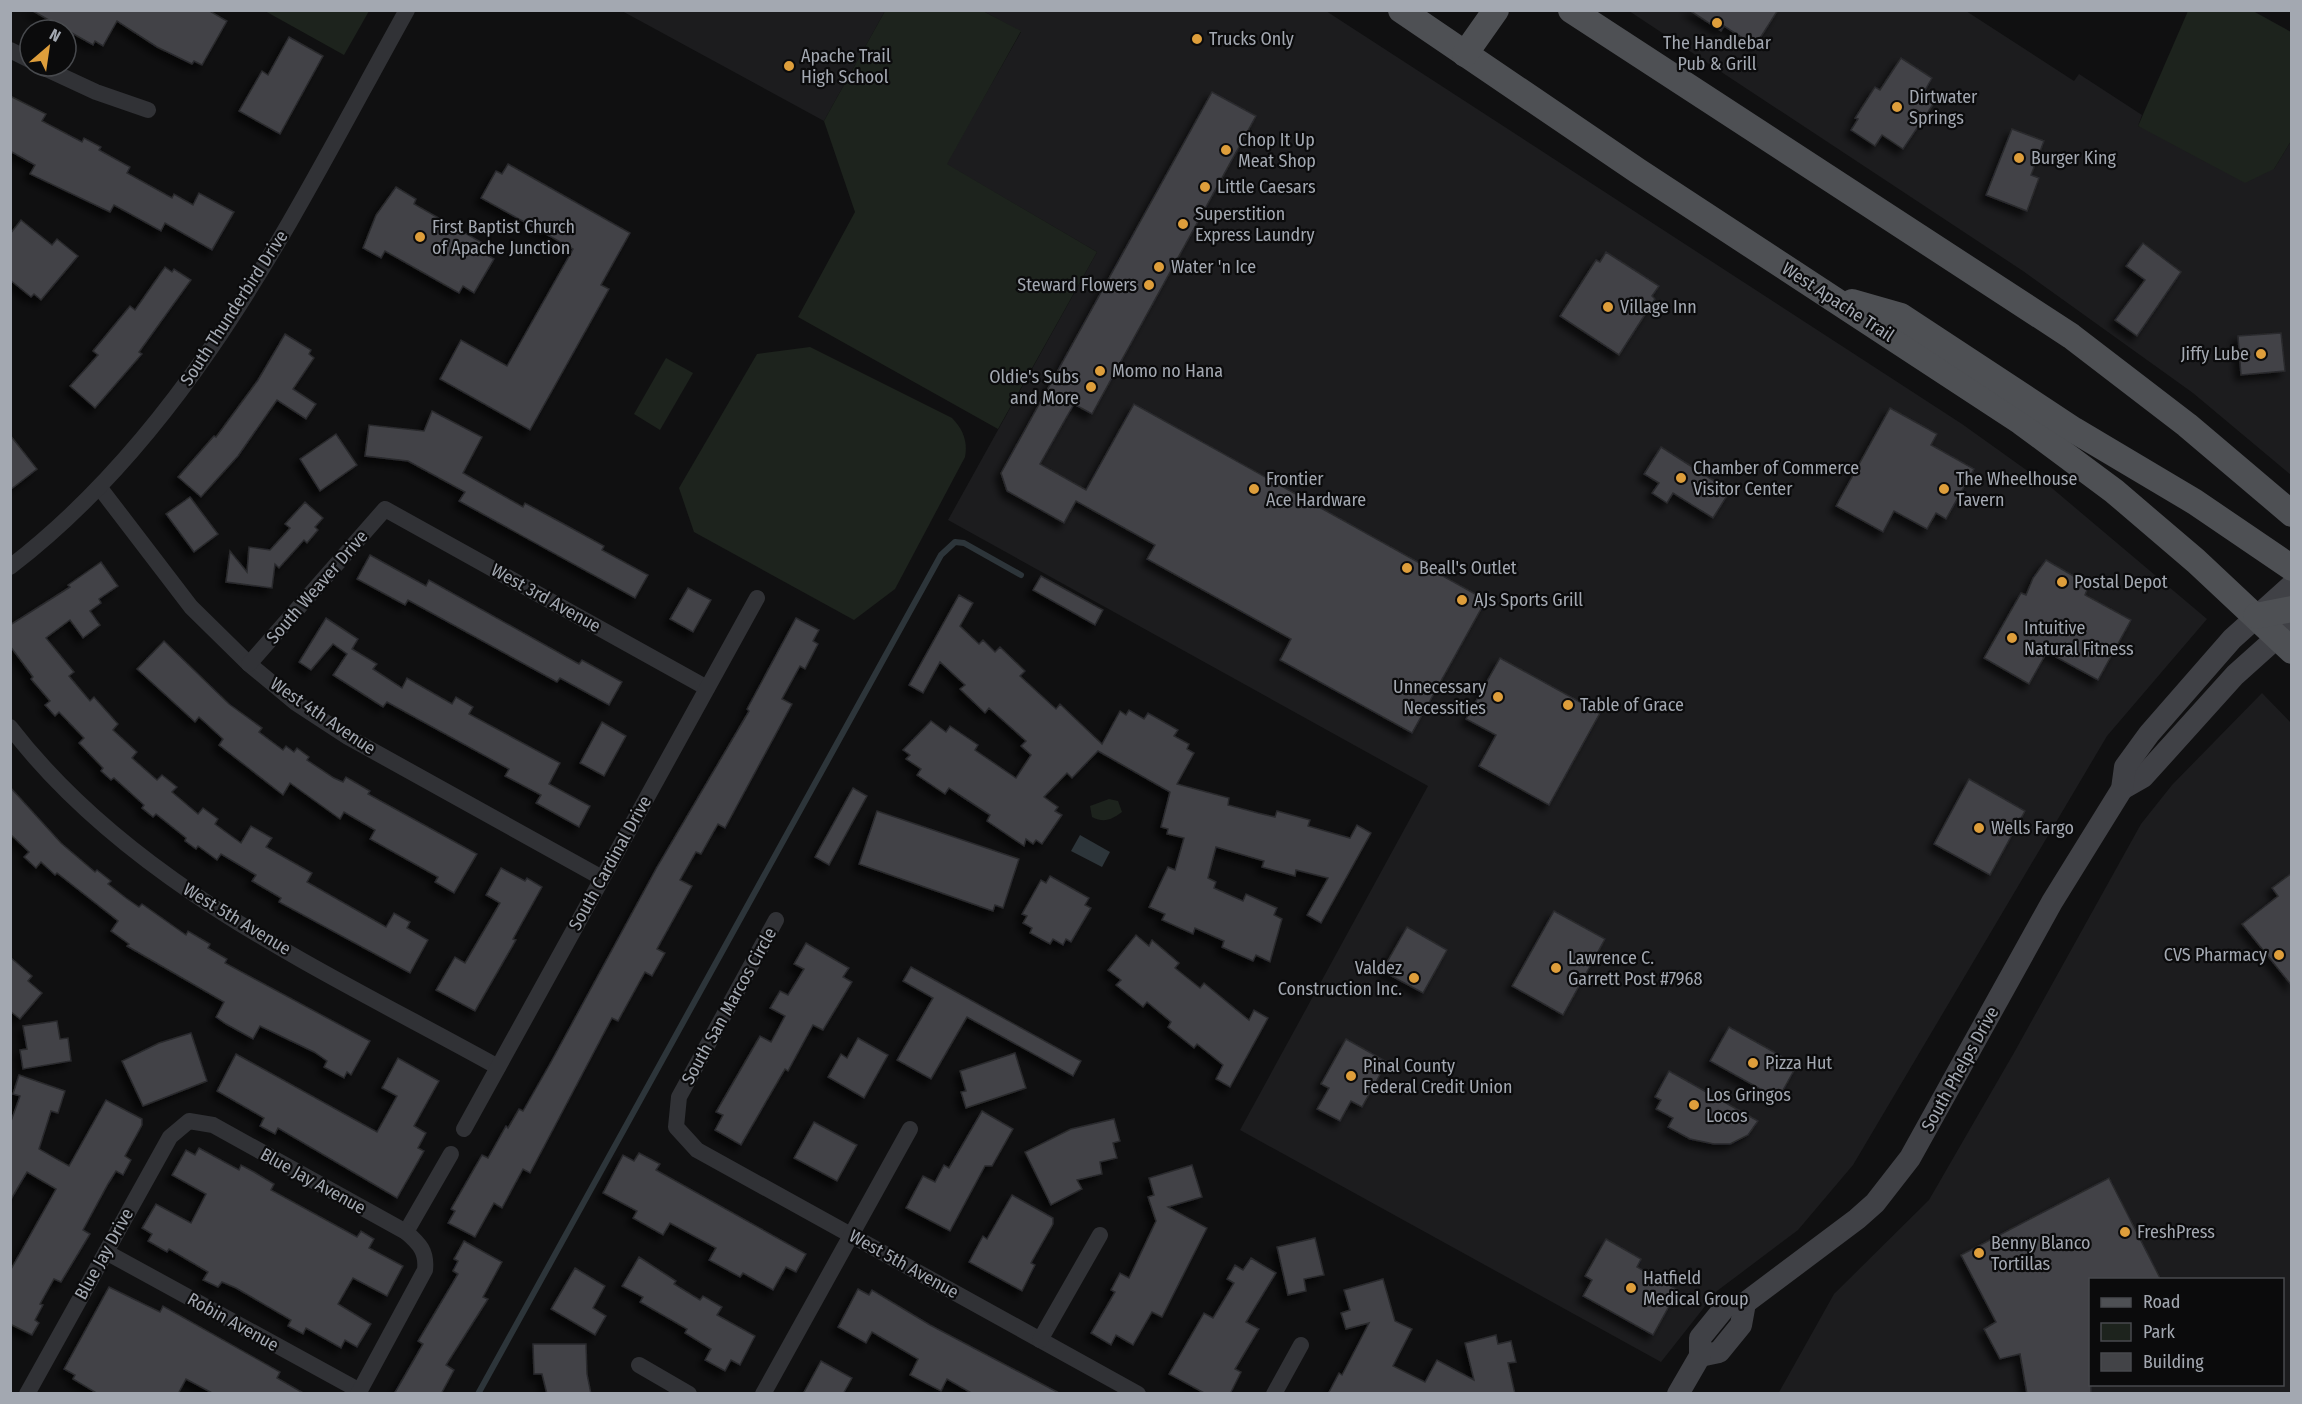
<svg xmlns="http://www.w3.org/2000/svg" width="2302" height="1404" viewBox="0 0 2302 1404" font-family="'Fira Sans Condensed',sans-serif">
<defs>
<filter id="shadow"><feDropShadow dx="-5.5" dy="5.5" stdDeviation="3" flood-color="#0009"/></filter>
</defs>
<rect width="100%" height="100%" fill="#101011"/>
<g fill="#1c1c1e" fill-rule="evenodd">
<polygon points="622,11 885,11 824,121"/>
<polygon points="983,11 1326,11 1962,424 2053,489 2207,619 2107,736 1853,1165 1798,1230 1717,1291 1661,1362 1240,1130 1428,786 948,520 1097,252 946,164 1021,32"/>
<polygon points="1629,11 1966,11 2074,81 2079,74 2142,115 2138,126 2274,169 2291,141 2291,475 2193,393 2023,271"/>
<path d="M2262,693L2292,724L2291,1393L1778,1394L1834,1294L1929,1200L2015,1051L2141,824L2172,785ZM2090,1280H2282V1384H2090Z"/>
</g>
<g fill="#1d231d">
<polygon points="265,11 369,11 344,55"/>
<polygon points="885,11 983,11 1021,31 947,164 1097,252 998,429 798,317 855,212 824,121"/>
<polygon points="2188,11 2253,11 2291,32 2291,141 2274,169 2245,183 2138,126"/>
<path d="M810,347L952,418C963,429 968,442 965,457L895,589L854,620L694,532L679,488L757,354Z"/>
<polygon points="666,358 693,373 660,430 634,414"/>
<path d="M1109,799L1118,801L1122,812C1111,820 1104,823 1092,817L1090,806Z"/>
</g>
<polygon fill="#2d353a" points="1080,835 1110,852 1102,867 1071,851"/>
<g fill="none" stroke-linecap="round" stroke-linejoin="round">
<polyline stroke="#2d353a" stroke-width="6" points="478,1394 941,555 955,542 964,543 1021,575"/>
</g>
<g fill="#424347" stroke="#2a2a2d" stroke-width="1.5" filter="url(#shadow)">
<polygon points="31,10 208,10 227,21 202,65 194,61 192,64 157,47 117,21 103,46 95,41 93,45"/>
<polygon points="1689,10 1778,10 1755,46 1724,26 1721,31"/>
<polygon points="289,37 323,56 280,134 239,111 262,71 268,75"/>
<polygon points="1901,58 1932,78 1924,92 1936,100 1903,149 1882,135 1875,146 1851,130 1858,119 1855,118 1875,87 1880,90"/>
<polygon points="1212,92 1256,116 1092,414 1074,404 1040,464 1086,490 1134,404 1486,600 1412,733 1280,660 1291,639 1147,559 1155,545 1076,501 1064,523 1007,491 1001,473"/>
<polygon points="10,96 46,114 42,121 82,142 84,138 101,147 99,150 130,167 127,173 172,198 174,194 193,205 199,193 234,212 212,250 165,223 161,231 114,205 110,212 30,174 35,165 10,151"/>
<polygon points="2012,129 2044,141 2031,175 2039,178 2027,211 1986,195"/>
<polygon points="508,164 630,233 601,285 609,289 530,430 440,379 461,340 507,366 573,249 481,198 496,171 502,174"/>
<polygon points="396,187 416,199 414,204 486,245 482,252 494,259 474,293 463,286 459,293 385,251 381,258 363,248 376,215"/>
<polygon points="21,220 52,245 57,239 78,256 41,300 34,294 31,297 10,280 10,234"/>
<polygon points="2143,243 2181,272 2137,336 2115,320 2145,280 2126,266"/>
<polygon points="1606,252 1659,286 1652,296 1655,299 1619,355 1560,316 1596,260 1600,262"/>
<polygon points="165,267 172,272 174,269 191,280 139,352 142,354 95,408 70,386 98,355 93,351 130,306 135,310"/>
<polygon points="2281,333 2285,371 2241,375 2238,336"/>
<polygon points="285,334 311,350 309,354 314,358 293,389 316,404 306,419 277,400 238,456 201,497 178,477 214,436 216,437 258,380"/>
<polygon points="1890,408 1937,434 1931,445 1974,469 1946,519 1936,513 1927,529 1894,511 1883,532 1836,506"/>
<polygon points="432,411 482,437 463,473 523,507 525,503 562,523 604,546 602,550 648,575 635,598 459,501 465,492 408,461 365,456 369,425 424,431"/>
<polygon points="336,434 357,465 320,491 300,459"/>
<polygon points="10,435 37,469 10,490"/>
<polygon points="1661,447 1730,491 1713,518 1673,493 1667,503 1652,493 1659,483 1644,474"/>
<polygon points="190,497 218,534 194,552 166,514"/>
<polygon points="305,502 323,518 315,527 318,530 307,543 304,540 279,568 275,564 272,588 226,582 230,551 247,572 249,547 270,550 290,528 285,524"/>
<polygon points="370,555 426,586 429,580 579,664 582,660 622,682 609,705 560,678 557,682 408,600 405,605 357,579"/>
<polygon points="2046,560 2089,585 2085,595 2131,620 2098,680 2047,652 2029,684 1984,658 2021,593 2026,595 2033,578"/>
<polygon points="101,562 118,586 99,599 101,603 90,611 100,625 83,638 70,620 46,638 74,672 69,676 90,701 94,697 118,724 113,730 137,752 132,758 157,780 162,775 177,787 172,792 198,814 203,808 218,819 215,824 241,843 251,826 272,838 266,847 312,873 307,882 386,927 394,913 410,922 407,928 428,940 410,973 279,902 281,898 252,881 256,875 221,854 217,860 198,846 196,849 185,841 186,838 156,814 153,817 142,808 144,805 114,778 111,780 101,771 103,768 79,743 84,738 59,712 55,716 45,705 50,701 31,679 33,677 10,646 10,625 70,587 68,585"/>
<polygon points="1041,576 1103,610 1095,625 1033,590"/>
<polygon points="688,588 711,600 693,632 670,619"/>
<polygon points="959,595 973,603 960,626 979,644 983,640 995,652 1000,647 1025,671 1020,676 1056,709 1060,704 1102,744 1120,711 1126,715 1129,710 1144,719 1148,713 1178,730 1174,736 1189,744 1187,749 1194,753 1177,784 1229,798 1228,805 1258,813 1275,817 1277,811 1310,820 1308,826 1350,838 1357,825 1371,833 1321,923 1307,915 1328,878 1296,870 1295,876 1262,867 1264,861 1216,847 1208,878 1216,882 1214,888 1243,901 1246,894 1277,908 1274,915 1282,919 1270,962 1256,955 1253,961 1222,947 1224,941 1195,928 1193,934 1162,920 1165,914 1149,907 1168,867 1175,870 1184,838 1167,834 1168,829 1161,827 1170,792 1098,751 1072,778 1067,773 1044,797 1058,807 1055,811 1062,815 1042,844 1036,840 1033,844 1026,839 1024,846 987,821 990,815 964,798 949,788 945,794 917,775 921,769 906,759 910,755 903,750 931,721 946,732 950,726 978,745 975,750 1016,778 1031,755 1021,746 1026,741 989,708 985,713 960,689 965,685 940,662 923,693 909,685"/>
<polygon points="326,618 358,639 352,649 377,664 373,669 402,688 407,678 452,704 456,697 473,707 469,714 560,763 549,784 590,806 579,827 536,803 541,795 505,776 509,769 387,702 383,707 333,675 347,654 333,644 311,670 299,662"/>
<polygon points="796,618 819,630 813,641 818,644 805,669 800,666 782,699 792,704 725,828 718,824 701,854 696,852 680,880 692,886 657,949 665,953 652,976 645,972 618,1021 612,1018 530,1173 523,1169 502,1208 494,1203 475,1237 448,1223 455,1211 451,1209 482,1155 488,1158 506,1126 508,1128 519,1109 523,1111 551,1062 657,867 749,711 747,709"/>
<polygon points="164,641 229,704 262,728 259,732 283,750 286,746 294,752 297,748 309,757 307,760 334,778 343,782 346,777 370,791 368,794 477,854 454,893 435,882 438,877 370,839 375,830 344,812 340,819 290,783 283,795 219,745 223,739 199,717 195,722 137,669"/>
<polygon points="1500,658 1600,713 1549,805 1479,766 1496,735 1466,719"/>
<polygon points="602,722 626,736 604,776 580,763"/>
<polygon points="1969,779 2025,811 1990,875 1934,844"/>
<polygon points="10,787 61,843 95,872 97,870 111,881 108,884 126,898 139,907 142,904 186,935 188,931 210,944 208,948 227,959 225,963 370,1041 351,1075 347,1072 344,1078 324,1067 327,1061 314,1052 260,1026 253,1039 226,1024 216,1017 224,1002 127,946 129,944 111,931 118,921 57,873 55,875 41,862 36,868 24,857 29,852 10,834"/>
<polygon points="853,788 867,796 829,865 815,857"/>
<polygon points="877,811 1019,859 1003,908 995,905 993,911 859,864"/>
<polygon points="501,868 525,881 527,878 542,887 513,939 516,940 475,1011 436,990 455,957 465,963 500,903 486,895"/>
<polygon points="2292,873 2292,986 2242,924 2278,896 2272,888"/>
<polygon points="1050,876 1089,898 1085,905 1091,908 1071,942 1066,939 1063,945 1053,939 1050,944 1030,933 1032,928 1023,923 1027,916 1022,914 1041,880 1046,883"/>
<polygon points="1554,911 1605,939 1563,1015 1512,986"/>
<polygon points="1407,927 1447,950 1423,993 1382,971"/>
<polygon points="1136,935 1149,946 1152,940 1179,963 1175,968 1200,988 1204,983 1249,1020 1254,1010 1268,1018 1230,1087 1216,1079 1223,1065 1197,1044 1194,1048 1168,1027 1171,1022 1147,1002 1143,1007 1116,985 1121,980 1108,970"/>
<polygon points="806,943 849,968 843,977 852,982 823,1030 813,1025 788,1071 785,1069 741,1145 715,1130 723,1115 716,1112 760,1036 771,1042 785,1016 770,1008 780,991 788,995 804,969 794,964"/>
<polygon points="10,957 32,976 28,981 42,993 20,1019 10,1011"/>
<polygon points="911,967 1081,1061 1073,1076 967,1017 931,1079 897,1060 933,998 903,981"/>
<polygon points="57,1021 60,1039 68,1038 71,1061 23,1069 20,1050 27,1049 23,1026"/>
<polygon points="1729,1027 1797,1065 1778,1099 1710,1061"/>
<polygon points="191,1033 207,1081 143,1106 122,1061 159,1043"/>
<polygon points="858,1038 888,1055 864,1098 828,1077 841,1054 847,1058"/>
<polygon points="1346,1039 1387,1062 1362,1107 1351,1101 1340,1121 1317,1109 1329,1088 1321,1084"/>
<polygon points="1015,1053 1026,1088 966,1108 961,1092 966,1091 960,1071"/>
<polygon points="236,1054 377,1132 397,1096 382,1088 398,1058 439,1081 414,1126 426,1133 418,1148 424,1151 397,1198 278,1128 275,1134 260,1126 264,1118 217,1091"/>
<polygon points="1669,1071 1758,1121 1748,1135 1730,1144 1714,1144 1690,1139 1668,1127 1673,1118 1656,1109 1661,1100 1655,1097"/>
<polygon points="19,1075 65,1091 58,1113 51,1111 39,1149 69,1166 106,1100 142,1119 142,1125 125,1156 131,1160 123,1175 116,1171 108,1184 83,1230 90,1234 61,1282 54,1279 40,1304 43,1305 35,1320 39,1323 32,1335 10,1324 10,1271 56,1189 27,1172 10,1201 10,1124 20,1096 13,1094"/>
<polygon points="982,1111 1013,1129 992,1166 985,1166 950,1231 906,1208 923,1176 935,1182 944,1165 949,1168"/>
<polygon points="1114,1119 1120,1141 1113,1143 1117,1158 1100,1162 1102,1174 1077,1180 1082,1189 1051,1205 1025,1152 1071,1129"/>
<polygon points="814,1122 857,1145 837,1181 794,1158"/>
<polygon points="199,1148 239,1170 241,1165 254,1172 274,1184 271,1190 357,1237 361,1231 374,1239 369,1248 403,1266 387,1296 353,1278 338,1304 371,1324 357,1347 345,1340 341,1348 306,1328 303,1334 288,1326 291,1320 236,1288 222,1282 218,1287 203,1280 208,1272 169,1249 167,1252 148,1241 152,1234 142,1228 156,1204 191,1223 206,1194 172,1175 186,1150 195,1155"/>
<polygon points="639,1153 660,1164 656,1170 806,1254 796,1272 786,1267 773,1290 743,1273 740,1277 709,1260 716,1248 670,1223 663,1235 633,1218 637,1211 603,1193 623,1155 634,1161"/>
<polygon points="1192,1165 1202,1197 1168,1207 1207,1228 1162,1317 1152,1312 1133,1345 1116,1335 1111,1345 1091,1333 1115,1292 1111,1290 1120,1273 1129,1278 1156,1221 1148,1197 1154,1195 1149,1178"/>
<polygon points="2109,1178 2161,1280 2091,1280 2091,1394 2027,1394 2020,1354 2000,1359 1984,1329 1996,1322 1961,1255"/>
<polygon points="1012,1195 1053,1218 1053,1224 1031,1263 1035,1265 1022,1291 969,1262 983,1236 987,1239"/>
<polygon points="1315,1238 1324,1275 1304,1279 1306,1291 1288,1295 1277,1247"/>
<polygon points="1606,1239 1641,1259 1637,1267 1678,1290 1653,1335 1583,1296 1592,1280 1585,1276"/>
<polygon points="464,1241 502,1262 483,1297 488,1299 446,1365 454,1370 441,1394 394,1394 423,1344 418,1341 458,1274 453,1271 458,1261 454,1259"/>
<polygon points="639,1257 676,1281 674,1284 700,1300 703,1296 722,1307 717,1315 755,1336 740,1365 731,1360 725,1371 705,1360 711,1349 685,1333 687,1329 640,1302 643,1297 622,1286"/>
<polygon points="1251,1258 1276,1273 1246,1322 1259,1329 1235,1369 1241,1372 1230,1394 1206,1394 1169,1374 1204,1313 1213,1318 1234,1283 1227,1279 1235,1265 1243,1270"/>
<polygon points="575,1268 605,1286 593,1308 606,1316 595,1335 551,1309"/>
<polygon points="1383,1279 1395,1321 1412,1329 1393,1366 1425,1382 1437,1360 1474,1380 1465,1343 1496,1335 1498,1344 1511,1341 1516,1362 1508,1363 1515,1394 1328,1394 1339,1373 1342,1375 1369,1323 1346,1329 1341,1313 1350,1310 1344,1290"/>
<polygon points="109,1287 160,1312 163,1306 280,1372 277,1378 305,1394 214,1394 186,1379 178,1394 98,1394 73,1379 75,1375 64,1369"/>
<polygon points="858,1289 869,1295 872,1290 930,1325 1061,1394 973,1394 947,1379 941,1391 910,1375 918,1359 872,1332 866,1343 838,1327"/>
<polygon points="533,1344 586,1344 587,1374 591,1394 547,1394 542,1374 534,1374"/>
<polygon points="821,1361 852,1378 843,1394 803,1394"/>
</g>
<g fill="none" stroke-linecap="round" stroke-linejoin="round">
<g stroke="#313236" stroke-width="16">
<polyline points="10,50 30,60"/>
<polyline points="40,66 96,92 148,110"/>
<polyline points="100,488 191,607 249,664 296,703 348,737 602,878"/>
<path d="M10,567C195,425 296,209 407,10"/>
<polyline points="249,664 385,509 707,688"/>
<path d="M10,727C132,886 327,972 498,1067"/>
<polyline points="776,920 679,1097 676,1127 697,1150 1138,1394"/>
<polyline points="464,1129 757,598"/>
<polyline points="406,1232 451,1154"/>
<polyline points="106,1252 360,1391"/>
<polyline points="1040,1340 1100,1235"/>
<polyline points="639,1365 689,1394"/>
<path d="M27,1394L170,1137L189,1121L213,1125L406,1232C420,1244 427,1252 425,1270L358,1394"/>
<polyline points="763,1394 910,1129"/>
<polyline points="1274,1394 1301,1345"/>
</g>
<g stroke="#404146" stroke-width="22">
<polyline points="2122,789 2143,777 2235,675 2292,624"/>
<polyline points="1700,1356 1719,1352 1741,1325 1745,1303"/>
<polyline points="1678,1394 1700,1356 1700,1338 1726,1306 1745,1303 1857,1219 1875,1203 1910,1158 2052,902 2122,789 2125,767 2149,734 2232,639 2292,585"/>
</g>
<g stroke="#4e5054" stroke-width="26">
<polyline points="1401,10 1638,171 2021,422 2114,491 2196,561 2292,651"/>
<polyline points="1571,10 2071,336 2187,425 2292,514"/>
<polyline points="1465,54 1496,10"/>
<polyline points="1852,302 1901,316 2074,430 2195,502 2292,568"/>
<polyline points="2256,616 2292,609"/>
</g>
</g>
<g fill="#de9e3b" stroke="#0b0b0c" stroke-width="2">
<circle cx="1717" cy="23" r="6"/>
<circle cx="1197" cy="39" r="6"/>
<circle cx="789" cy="66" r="6"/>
<circle cx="1897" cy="107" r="6"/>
<circle cx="1226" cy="150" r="6"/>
<circle cx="2019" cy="158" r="6"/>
<circle cx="1205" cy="187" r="6"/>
<circle cx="1183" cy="224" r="6"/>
<circle cx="420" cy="237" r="6"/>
<circle cx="1159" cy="267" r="6"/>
<circle cx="1149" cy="285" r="6"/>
<circle cx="1608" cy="307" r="6"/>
<circle cx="2261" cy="354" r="6"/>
<circle cx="1100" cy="371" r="6"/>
<circle cx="1091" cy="387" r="6"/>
<circle cx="1681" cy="478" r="6"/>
<circle cx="1254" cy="489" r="6"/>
<circle cx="1944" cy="489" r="6"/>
<circle cx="1407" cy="568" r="6"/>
<circle cx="2062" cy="582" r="6"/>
<circle cx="1462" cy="600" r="6"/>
<circle cx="2012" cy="638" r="6"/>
<circle cx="1498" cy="697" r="6"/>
<circle cx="1568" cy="705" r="6"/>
<circle cx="1979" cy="828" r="6"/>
<circle cx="2279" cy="955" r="6"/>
<circle cx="1556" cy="968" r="6"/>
<circle cx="1414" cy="978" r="6"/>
<circle cx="1753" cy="1063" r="6"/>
<circle cx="1351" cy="1076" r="6"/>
<circle cx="1694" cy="1105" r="6"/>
<circle cx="2125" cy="1232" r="6"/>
<circle cx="1979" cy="1253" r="6"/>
<circle cx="1631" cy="1288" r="6"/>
</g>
<g text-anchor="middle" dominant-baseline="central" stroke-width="4.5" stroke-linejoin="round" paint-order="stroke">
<g font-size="18" fill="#a3a8b1" stroke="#0b0b0c" text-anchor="start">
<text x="1209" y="39">Trucks Only</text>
<text x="1717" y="43" text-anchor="middle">The Handlebar<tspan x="1717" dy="21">Pub &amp; Grill</tspan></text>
<text x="801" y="56">Apache Trail<tspan x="801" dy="21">High School</tspan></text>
<text x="1909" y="97">Dirtwater<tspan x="1909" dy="21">Springs</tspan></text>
<text x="1238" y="140">Chop It Up<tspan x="1238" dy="21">Meat Shop</tspan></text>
<text x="2031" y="158">Burger King</text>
<text x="1217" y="187">Little Caesars</text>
<text x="1195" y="214">Superstition<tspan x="1195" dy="21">Express Laundry</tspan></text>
<text x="432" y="227">First Baptist Church<tspan x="432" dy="21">of Apache Junction</tspan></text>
<text x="1171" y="267">Water 'n Ice</text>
<text x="1137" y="285" text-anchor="end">Steward Flowers</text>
<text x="1620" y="307">Village Inn</text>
<text x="2249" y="354" text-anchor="end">Jiffy Lube</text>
<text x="1112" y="371">Momo no Hana</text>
<text x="1079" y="377" text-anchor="end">Oldie's Subs<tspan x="1079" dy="21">and More</tspan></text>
<text x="1693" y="468">Chamber of Commerce<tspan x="1693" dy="21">Visitor Center</tspan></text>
<text x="1266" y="479">Frontier<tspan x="1266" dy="21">Ace Hardware</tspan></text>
<text x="1956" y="479">The Wheelhouse<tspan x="1956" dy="21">Tavern</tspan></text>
<text x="1419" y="568">Beall's Outlet</text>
<text x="2074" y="582">Postal Depot</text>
<text x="1474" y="600">AJs Sports Grill</text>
<text x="2024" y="628">Intuitive<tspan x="2024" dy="21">Natural Fitness</tspan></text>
<text x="1486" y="687" text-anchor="end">Unnecessary<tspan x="1486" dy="21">Necessities</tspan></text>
<text x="1580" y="705">Table of Grace</text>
<text x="1991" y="828">Wells Fargo</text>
<text x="2267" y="955" text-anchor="end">CVS Pharmacy</text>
<text x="1568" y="958">Lawrence C.<tspan x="1568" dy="21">Garrett Post #7968</tspan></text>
<text x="1402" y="968" text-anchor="end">Valdez<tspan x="1402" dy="21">Construction Inc.</tspan></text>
<text x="1765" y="1063">Pizza Hut</text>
<text x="1363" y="1066">Pinal County<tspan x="1363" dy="21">Federal Credit Union</tspan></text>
<text x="1706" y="1095">Los Gringos<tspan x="1706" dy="21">Locos</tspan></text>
<text x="2137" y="1232">FreshPress</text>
<text x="1991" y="1243">Benny Blanco<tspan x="1991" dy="21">Tortillas</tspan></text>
<text x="1643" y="1278">Hatfield<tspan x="1643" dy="21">Medical Group</tspan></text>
</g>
<g font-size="18" fill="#a3a8b1" stroke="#0b0b0c">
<text transform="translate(1838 302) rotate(33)">West Apache Trail</text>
<text transform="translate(234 308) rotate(-57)">South Thunderbird Drive</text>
<text transform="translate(317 587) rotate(-49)">South Weaver Drive</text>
<text transform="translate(546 598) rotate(29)">West 3rd Avenue</text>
<text transform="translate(323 716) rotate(34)">West 4th Avenue</text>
<text transform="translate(610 863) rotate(-61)">South Cardinal Drive</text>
<text transform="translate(237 919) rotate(31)">West 5th Avenue</text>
<text transform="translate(729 1006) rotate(-61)">South San Marcos Circle</text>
<text transform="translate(1960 1069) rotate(-61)">South Phelps Drive</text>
<text transform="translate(313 1181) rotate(29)">Blue Jay Avenue</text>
<text transform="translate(104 1254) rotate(-61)">Blue Jay Drive</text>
<text transform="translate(904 1264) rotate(29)">West 5th Avenue</text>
<text transform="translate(233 1322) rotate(29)">Robin Avenue</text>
</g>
</g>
<rect width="2302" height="1404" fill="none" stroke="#a3a8b1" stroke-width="24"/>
<rect x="2089" y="1278" width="195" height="108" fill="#0b0b0c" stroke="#484a4e" stroke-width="1.5"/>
<rect x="2101" y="1298" width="30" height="9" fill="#4e5054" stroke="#484a4e" stroke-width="1.5"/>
<text x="2143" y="1308" font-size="18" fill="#a3a8b1">Road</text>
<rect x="2101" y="1323" width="30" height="18" fill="#1d231d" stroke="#484a4e" stroke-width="1.5"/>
<text x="2143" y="1338" font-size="18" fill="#a3a8b1">Park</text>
<rect x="2101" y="1353" width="30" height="18" fill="#424347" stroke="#484a4e" stroke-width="1.5"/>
<text x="2143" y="1368" font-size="18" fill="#a3a8b1">Building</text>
<g transform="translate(48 48) rotate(29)"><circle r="28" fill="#0b0b0c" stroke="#484a4e" stroke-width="1.5"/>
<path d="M0-4.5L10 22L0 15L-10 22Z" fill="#de9e3b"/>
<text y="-9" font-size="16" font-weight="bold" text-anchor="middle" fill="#a3a8b1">N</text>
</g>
</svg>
